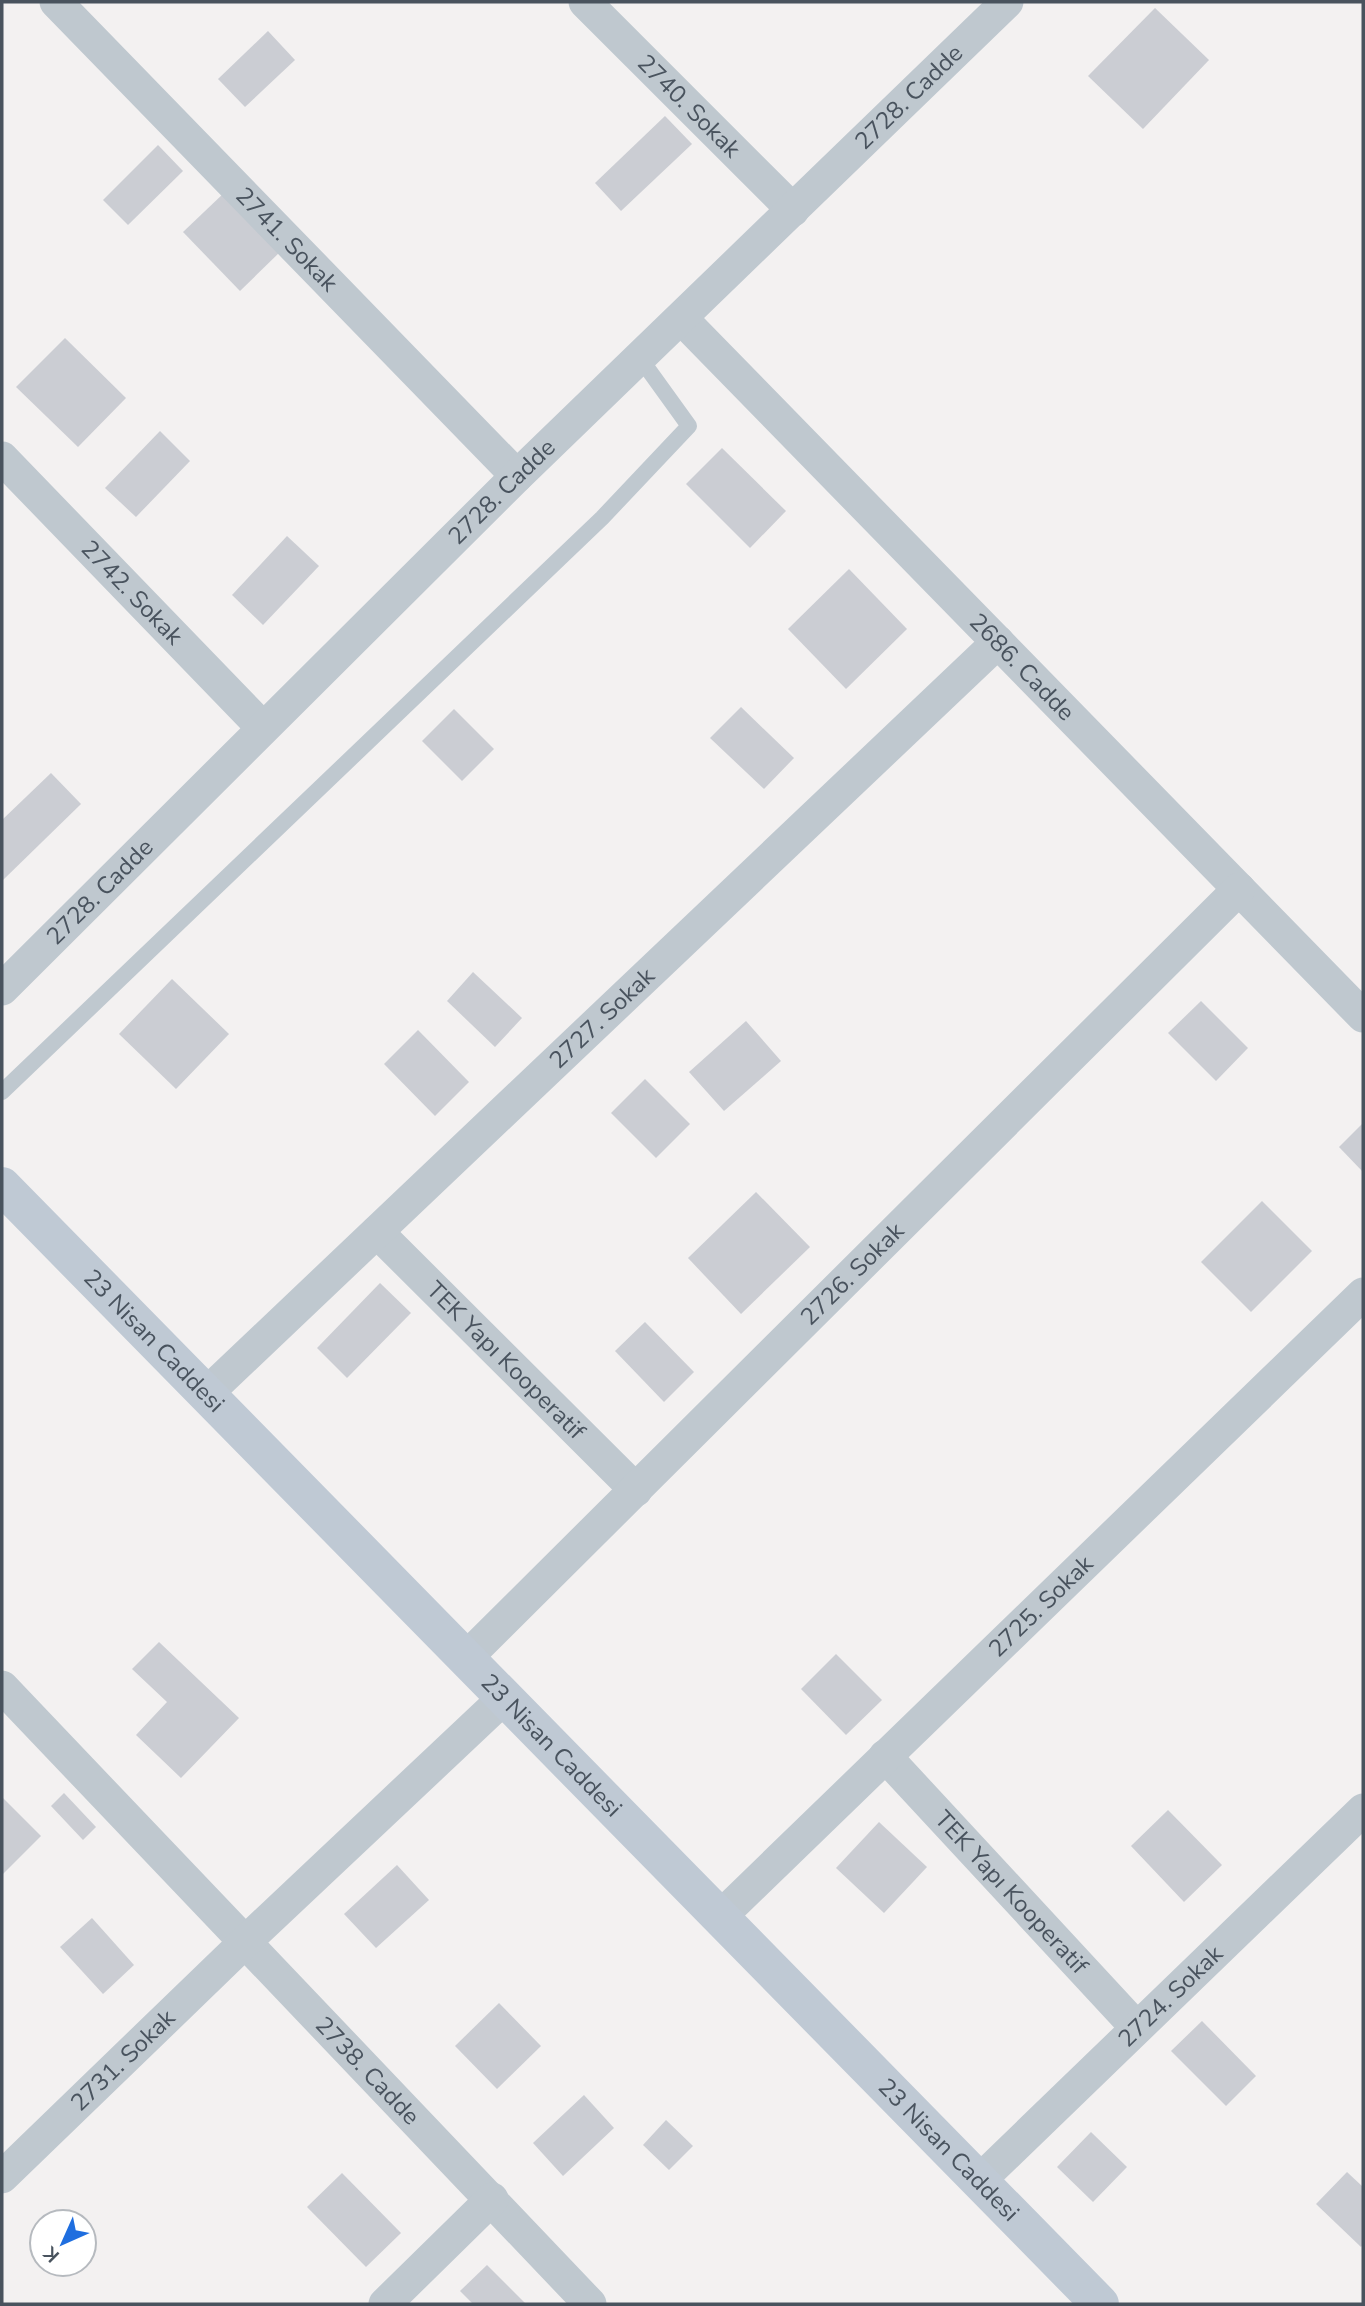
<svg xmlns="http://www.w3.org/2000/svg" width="1365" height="2306" viewBox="0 0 1365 2306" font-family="'Nunito Sans',sans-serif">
<rect width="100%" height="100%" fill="#f3f1f1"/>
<g fill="#cbcdd3">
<polygon points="1155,8 1209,60 1143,129 1088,76"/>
<polygon points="268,31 295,60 245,107 218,79"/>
<polygon points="665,116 692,144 621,211 595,183"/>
<polygon points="158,145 183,171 128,225 103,200"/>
<polygon points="225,192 282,250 240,291 183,232"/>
<polygon points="65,338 126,398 78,447 16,387"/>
<polygon points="160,431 190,461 136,517 105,488"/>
<polygon points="722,448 786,511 750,548 686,484"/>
<polygon points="287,536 319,566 263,625 232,595"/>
<polygon points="849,569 907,629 846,689 788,629"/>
<polygon points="741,707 794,758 764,789 710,738"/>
<polygon points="454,709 494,749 462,781 422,741"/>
<polygon points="51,773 81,804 2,881 2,820"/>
<polygon points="473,972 522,1018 495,1047 447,1001"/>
<polygon points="172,979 229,1034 176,1089 119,1034"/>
<polygon points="1201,1001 1248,1048 1216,1081 1168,1033"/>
<polygon points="746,1021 781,1061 724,1111 689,1072"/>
<polygon points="418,1030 469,1082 435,1116 384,1064"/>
<polygon points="645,1079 690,1124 656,1158 611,1113"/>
<polygon points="1363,1123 1363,1172 1339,1147"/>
<polygon points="756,1192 810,1247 741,1314 688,1258"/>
<polygon points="1262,1201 1312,1251 1251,1312 1201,1262"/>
<polygon points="380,1283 411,1313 347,1378 317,1348"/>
<polygon points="645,1322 694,1372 664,1402 615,1351"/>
<polygon points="159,1642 239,1718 181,1778 136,1735 167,1702 132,1669"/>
<polygon points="836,1654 882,1700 846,1735 801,1689"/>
<polygon points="64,1793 96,1827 83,1840 51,1806"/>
<polygon points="2,1797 41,1836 2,1875"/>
<polygon points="1168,1810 1222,1865 1184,1902 1131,1846"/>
<polygon points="879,1822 927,1867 884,1913 836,1868"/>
<polygon points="397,1865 429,1900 376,1948 344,1914"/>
<polygon points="92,1918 134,1965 103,1994 60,1947"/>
<polygon points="499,2003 541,2046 497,2089 455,2046"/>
<polygon points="1202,2021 1256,2076 1226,2106 1171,2051"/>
<polygon points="584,2095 614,2128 563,2176 533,2143"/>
<polygon points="666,2120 693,2146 669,2170 643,2145"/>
<polygon points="1091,2132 1127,2167 1093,2202 1057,2167"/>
<polygon points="1347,2172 1363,2187 1363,2244 1361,2247 1316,2204"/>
<polygon points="342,2173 401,2233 366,2267 307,2207"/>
<polygon points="487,2265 526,2304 473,2304 460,2291"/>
</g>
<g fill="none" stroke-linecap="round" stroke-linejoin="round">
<polyline stroke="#bfc8cf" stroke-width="16" points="2,1092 602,518 689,426 640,358"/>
<g stroke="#bfc8cf" stroke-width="33">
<path id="s1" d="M56,2L517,476"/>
<path id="s2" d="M585,2L793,210"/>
<path id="s3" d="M681,318L1363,1016"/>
<path id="s4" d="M2,458L263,728"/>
<path id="s5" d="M2,989L517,476L1007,2"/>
<path id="s6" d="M377,1232L636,1490"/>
<path id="s7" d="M206,1394L998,642"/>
<path id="s8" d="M465,1659L1239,889"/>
<path id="s9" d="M2,1687L590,2304"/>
<path id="s10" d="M885,1756L1137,2028"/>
<path id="s11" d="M719,1918L1363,1294"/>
<path id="s12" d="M2,2177L244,1943L504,1698"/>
<path id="s13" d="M979,2181L1363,1810"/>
<polyline points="385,2304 492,2199"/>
</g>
<path stroke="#bfc9d4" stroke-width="38" id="s14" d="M2,1186L1100,2304"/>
</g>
<g text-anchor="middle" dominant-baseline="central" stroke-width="6" stroke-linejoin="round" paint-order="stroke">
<g font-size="24" fill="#49535e" stroke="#fff">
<text stroke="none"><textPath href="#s5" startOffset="1272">2728. Cadde</textPath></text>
<text stroke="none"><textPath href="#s2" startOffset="147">2740. Sokak</textPath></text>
<text stroke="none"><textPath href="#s1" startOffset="331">2741. Sokak</textPath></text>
<text stroke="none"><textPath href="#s5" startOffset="705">2728. Cadde</textPath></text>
<text stroke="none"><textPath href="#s4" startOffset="187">2742. Sokak</textPath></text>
<text stroke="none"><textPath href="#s3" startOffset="488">2686. Cadde</textPath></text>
<text stroke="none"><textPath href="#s5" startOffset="138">2728. Cadde</textPath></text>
<text stroke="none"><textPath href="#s7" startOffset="546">2727. Sokak</textPath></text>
<text stroke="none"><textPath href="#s8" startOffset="546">2726. Sokak</textPath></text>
<text stroke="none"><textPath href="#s14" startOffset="217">23 Nisan Caddesi</textPath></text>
<text stroke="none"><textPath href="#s6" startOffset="182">TEK Yapı Kooperatif</textPath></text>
<text stroke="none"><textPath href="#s11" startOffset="448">2725. Sokak</textPath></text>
<text stroke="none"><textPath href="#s14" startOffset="784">23 Nisan Caddesi</textPath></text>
<text stroke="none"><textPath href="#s10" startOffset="186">TEK Yapı Kooperatif</textPath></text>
<text stroke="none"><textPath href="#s13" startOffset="266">2724. Sokak</textPath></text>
<text stroke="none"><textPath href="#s12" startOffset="168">2731. Sokak</textPath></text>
<text stroke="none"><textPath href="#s9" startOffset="530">2738. Cadde</textPath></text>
<text stroke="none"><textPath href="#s14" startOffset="1351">23 Nisan Caddesi</textPath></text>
</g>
</g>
<rect width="1365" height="2306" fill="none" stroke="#49535e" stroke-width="7"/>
<g transform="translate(63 2243) rotate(225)"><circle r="33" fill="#ffffff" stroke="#b6babf" stroke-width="2"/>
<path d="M0-5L12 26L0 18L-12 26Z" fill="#1f6edf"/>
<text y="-10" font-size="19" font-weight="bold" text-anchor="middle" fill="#49535e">K</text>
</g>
</svg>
